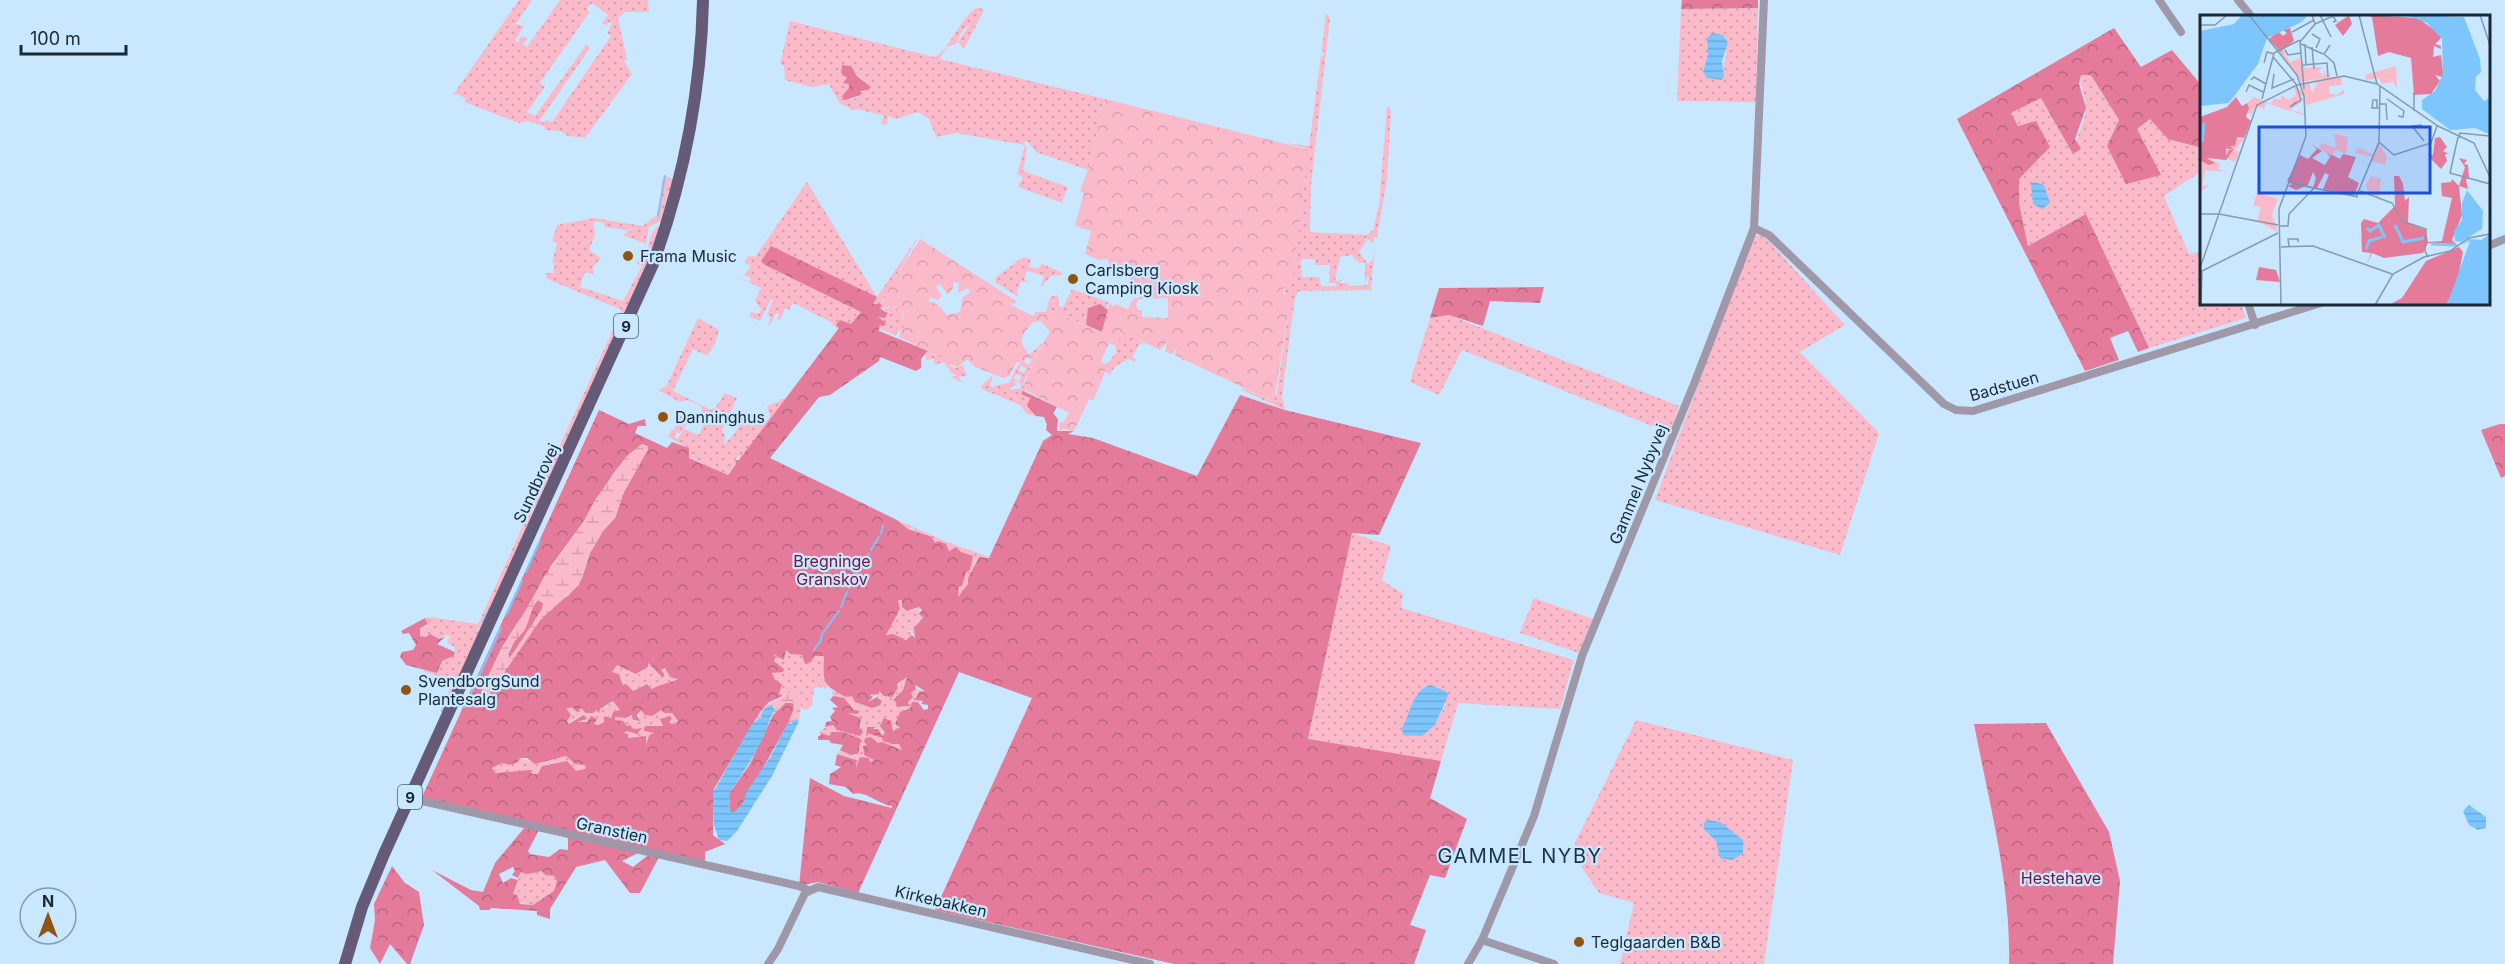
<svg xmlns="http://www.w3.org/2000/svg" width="2505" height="964" viewBox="0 0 2505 964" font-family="Inter,sans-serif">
<defs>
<pattern id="grass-dots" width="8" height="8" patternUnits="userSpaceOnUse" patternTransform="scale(1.5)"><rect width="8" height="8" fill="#fbbaca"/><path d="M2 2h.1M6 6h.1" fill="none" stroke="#d7a0ae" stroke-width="1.8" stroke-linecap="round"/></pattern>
<pattern id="forest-crowns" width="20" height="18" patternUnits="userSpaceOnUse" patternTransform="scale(1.5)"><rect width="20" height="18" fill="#e47b9a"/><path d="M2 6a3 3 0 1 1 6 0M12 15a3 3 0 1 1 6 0" fill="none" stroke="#b8657e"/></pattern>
<pattern id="wetland-marsh" width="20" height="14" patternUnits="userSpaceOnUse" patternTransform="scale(1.5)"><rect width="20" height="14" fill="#fbbaca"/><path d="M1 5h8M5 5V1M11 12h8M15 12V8" fill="none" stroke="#d7a0ae"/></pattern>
<pattern id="park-crowns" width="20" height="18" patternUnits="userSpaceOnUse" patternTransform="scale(1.5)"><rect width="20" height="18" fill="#fbbaca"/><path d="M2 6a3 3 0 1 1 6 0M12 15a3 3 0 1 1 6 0" fill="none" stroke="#d7a0ae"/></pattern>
<pattern id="water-rules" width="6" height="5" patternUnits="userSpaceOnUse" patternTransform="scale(1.5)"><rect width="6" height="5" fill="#7dc6fd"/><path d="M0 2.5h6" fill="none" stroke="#6baad9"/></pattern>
</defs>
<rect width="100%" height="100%" fill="#c9e7ff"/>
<g fill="url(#grass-dots)" fill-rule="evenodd">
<path d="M519,0H532L516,24L524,26L515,40L518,42L522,36L528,38L523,45L527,47L560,0H648L649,12H625L618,18L627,59L624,61L632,74L585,138L568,136L560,131L545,130V127L528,121L519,123L464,102L466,99L458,94L453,95ZM592,3L608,15L602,23L606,26L609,22L612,23L607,33L611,36L552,122L546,120L544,123L540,120L590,48L586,45L535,116L527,112L545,87L540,83L589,13L587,8Z"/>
<path d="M978,7L984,10L964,49L958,42L970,24L962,31L956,44L946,47L940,59L1105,99L1088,170L1036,152L1027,141L1024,142L1027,149L1023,171L1068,187L1062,202L1065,204L1018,187L1023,177L1017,174L1025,145L956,133L936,137L929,119L918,112L896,119L888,116L887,124L884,125L881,124L884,116L881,115L857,109L850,110L849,107L840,104L829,84L812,87L785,80L784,66L780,64L790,21L934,57C948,53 960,17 978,7ZM846,65L871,87L863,92L855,86L852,89L854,93L860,96L850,100L847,93L850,89L848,78L841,73V66Z"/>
<path d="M1758,8L1756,102L1677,101L1681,9ZM1725,37C1730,50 1722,62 1724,76L1704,68L1708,54Z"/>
<path d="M1326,13L1330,18L1311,185L1310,232L1366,235L1373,230L1379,206L1387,107H1390L1391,112L1387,179L1377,237H1374V243L1363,237L1367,240L1359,252L1368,264L1372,260L1374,250L1371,290L1299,291L1295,297L1282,396L1285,410L1242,390L1243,388L1271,401L1277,393L1289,306L1283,287L1290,286L1293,275L1307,160L1305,148L1286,143L1309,146L1321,56L1324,55L1322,49ZM1352,255L1359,263H1365V281L1369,276L1368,285L1349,286L1348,283H1340L1342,280L1335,281L1340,257ZM1301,259H1315V265H1330L1329,283H1335L1337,286H1321L1319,277H1302Z"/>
<path d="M2081,75H2091L2119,120L2107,146L2151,119L2199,147L2202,146V171L2164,196L2189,254L2202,251V303H2241L2246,318L2149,348L2086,214L2028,246L2019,203L2018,126L2011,113L2041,98L2073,154C2075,140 2086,120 2086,108C2086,95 2078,88 2081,75Z"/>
<path d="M663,176L674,179L661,221L649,227L646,244L623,235L632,228L626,230L605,227L603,222H593L595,235L589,250L601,258L593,267L594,275L585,272L580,287L623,301L642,266L636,263C655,249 644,240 657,227L660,228L646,267L482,628L478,629L479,633L443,712H441L453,681L423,671L427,668L438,670L442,661L455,653V647L447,643L450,637L446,635L439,639L420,636V628L427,626L425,618L429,617L478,624L622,310L547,279L545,273H553L555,263H552L557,243L552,241L557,225L594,218L643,226L657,215Z"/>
<polygon points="807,182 877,297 918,237 881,304 873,304 875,299 779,271 862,311 851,324 838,330 831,322 793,303 789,310 785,308 780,320 777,319 779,314 776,313 770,325 768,324 771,317 767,315 773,301 771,299 760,321 749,316 751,312 759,314 761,309 755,301 761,288 735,276 750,282 751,278 744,275 751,266 744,262 749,256 755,257"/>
<polygon points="1754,235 1765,237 1845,325 1800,352 1879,433 1840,555 1655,500"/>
<polygon points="1023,257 1031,259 1029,267 1038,269 1042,264 1061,272 1062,275 1051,276 1041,287 1044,276 1027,271 1024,279 1030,283 1021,281 1017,292 1019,297 996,283 995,278"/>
<polygon points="1072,289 1108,302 1107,308 1100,305 1097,307 1090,306 1086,325 1047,309 1050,297 1058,295 1059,306 1063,308"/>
<polygon points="892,306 901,311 904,321 910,323 897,332 896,336 878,328 878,317 886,318 888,313 884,310"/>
<polygon points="1449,315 1679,406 1670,433 1462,350 1439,395 1410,382 1430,318"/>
<polygon points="698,318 719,330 715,344 707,356 693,349 673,391 711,410 716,407 725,393 737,398 722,430 725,436 724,445 737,430 746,412 751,412 766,422 770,416 767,406 778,402 781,399 786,400 739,461 740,455 735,460 736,464 727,475 689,457 690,449 668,437 672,429 677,432 674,436 678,439 687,420 679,434 674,429 680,416 688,420 684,429 699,435 704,424 696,420 702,410 701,406 687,400 680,402 658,390 666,387"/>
<path d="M1122,332L1137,338L1144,345L1137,343L1139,345L1132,357L1136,359L1135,362L1129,359C1121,363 1113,366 1110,375L1099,367L1103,363L1107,364L1116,353V346Z"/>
<polygon points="1042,343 1023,384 1025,392 1021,392 1029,395 1029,406 1036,416 1027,414 1020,405 982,389 981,386 993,375 990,386 992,387 1014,381 1017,385 1010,387 1011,390 1022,388 1019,381 1032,359 1029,355"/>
<polygon points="926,350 945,359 948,351 955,352 949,365 955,368 963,365 967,376 958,377 963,383 950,376 957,376 949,371 950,366 948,369 944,362 935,365 933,359 926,360"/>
<path d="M897,520L947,542L989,557H978C973,565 973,572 967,579L968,584L960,597L957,596L966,572L971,566L956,547L949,551L941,542L935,544L934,538L919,534L912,528L908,529Z"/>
<path d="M1352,533L1391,546L1382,580L1403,594L1401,608L1574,660L1560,709L1458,703L1441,761L1308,740ZM1425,686L1446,704L1435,725L1402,728C1411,714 1413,698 1425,686Z"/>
<polygon points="1534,598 1593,619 1579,653 1520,633"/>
<polygon points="898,600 902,600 902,607 910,611 920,607 919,613 923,616 917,623 914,636 911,630 907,631 911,632 912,635 909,640 885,635 900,610"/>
<polygon points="785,649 802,655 805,663 814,656 824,656 823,677 828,686 826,689 823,687 821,689 819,686 814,689 812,706 807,710 800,708 793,692 783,696 779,694 782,684 775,681 772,673 783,669 775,662 773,655 785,659"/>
<path d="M646,662L661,676L660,670L665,668L670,677L679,678C666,685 657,691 644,685L633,691L623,685L622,679L612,672L616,665L639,673L648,667Z"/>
<polygon points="904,677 907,677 910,681 903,684 903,690 893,699 902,708 908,706 911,693 916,689 925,691 918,693 916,700 923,702 912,702 910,708 904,709 895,725 900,729 893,731 891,721 881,731 886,734 882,736 876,727 867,727 865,732 883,738 892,744 899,744 902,749 878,743 871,737 865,738 864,743 868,745 863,746 864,755 874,760 870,762 869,759 860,757 861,763 856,769 857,759 838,754 840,750 856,756 860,739 839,732 830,736 819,732 830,724 839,730 861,735 861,718 848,712 857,710 854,710 845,699 833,696 832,691 852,696 861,705 873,707 880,705 881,698 870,695 883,694 884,696 890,697"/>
<path d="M613,701L620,710L598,725L589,721L578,723L577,722L585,720L581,715L569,724L567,721L566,709L572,706C587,711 600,713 613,701Z"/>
<polygon points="661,710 672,713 678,721 674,724 669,723 672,718 661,718 663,726 657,726 649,730 654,733 646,745 646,736 628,738 624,733 627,731 637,734 642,728 633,729 615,720 615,717 628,718 632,715 636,722 639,721 639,711"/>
<polygon points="1636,720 1793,760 1764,964 1620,964 1634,903 1599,893 1577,860 1575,843"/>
<path d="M566,756L575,764H586L585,769L576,772C566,760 557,761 543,766L538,774H532L529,770L516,773H495L491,768L502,763L510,765L519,758L539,763Z"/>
<polygon points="542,871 554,876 557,881 555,891 533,905 520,903 513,894 521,872"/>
</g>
<g fill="url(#forest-crowns)" fill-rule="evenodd">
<polygon points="1682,0 1758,0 1758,8 1681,9"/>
<polygon points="2114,28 2141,67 2172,50 2202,86 2202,146 2199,147 2168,139 2150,119 2137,129 2161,175 2126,184 2107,146 2119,120 2091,75 2081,75 2079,84 2086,108 2075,139 2081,149 2073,154 2041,98 2011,113 2018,126 2036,121 2050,147 2019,179 2019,203 2028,246 2086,214 2149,348 2138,352 2128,331 2110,338 2119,360 2085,371 1957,119"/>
<polygon points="842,65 851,66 857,76 871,87 868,90 860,91 861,95 845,100 842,96 849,88 849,84 843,83 847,78 841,73"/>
<path d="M771,246L877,297L873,304H881L882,310L888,313L885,318L878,317L886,323L884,326L879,325V331L926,350V353L921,359V368L916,371L880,357L879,361L830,395L819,397L770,458L897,520L908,529L932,537L935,543L938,541L946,544L949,551L956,547L961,552L973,556L970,570L966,572L962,586L959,587L958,597L968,584V578L979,557L989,558L1043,441L1052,435L1046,430L1047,425L1044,417L1036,416L1027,406L1030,398L1021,394L1023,391L1057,407L1053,413L1058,419L1057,431H1074L1068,434L1093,438L1197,476L1240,395L1285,410L1421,443L1379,535L1352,533L1308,739L1441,761L1430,798L1467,819L1445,878L1430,875L1410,925L1426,930L1414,964H1174L935,910L1032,698L959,672L858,893L818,882L799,886L810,778L844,796L892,808V806C879,805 865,790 853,794L846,787L829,784L830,774L841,767L835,765L837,754L857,760L856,768L860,757L869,758L870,762L874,760L864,755L863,746L867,745L864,742L865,738L871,737L878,743L882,742L902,750L899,744H892L882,740L883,738L866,733L867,727H876L873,729H878L882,736L885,733L880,726L884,718L891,721L893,731L900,728L895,724L900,712L910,708L912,702H918L924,710L928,709V705L921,704L923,701L915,700L919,692L925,691L915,685L916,689L911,693L913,697L908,702L909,706L897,707L896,702L893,700L903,690L907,677L897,684L898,688L892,697L884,696L879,691V694L870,695L873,697L868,702L877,697L882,701L880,705L872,708L855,702L852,696C846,698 843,696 839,693C822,684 823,678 824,656H814L811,662L805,664L802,655L791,654L786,650L784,660L773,654L776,657L774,661L784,669L783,672L772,673L775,680L782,684L779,694L783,696L769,702L760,712L714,789L713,835L725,844L705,852V862L422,797L599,410L629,424L645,419L646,426H638L635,433L667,448L672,442L689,448V458L728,475L736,464L735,460H739L839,328L836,325L840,320L851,324L861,312L765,265L761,261ZM642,444L648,449L624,492L615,518L603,531L590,553L582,578L569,595L553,606L540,620L492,690L481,692L502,647L538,592L551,566L584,521L613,474L627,456ZM898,600H902V607L907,611L919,607L922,610L919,614L923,617L914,628L915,638L912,635L906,640L893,634L886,635L900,609ZM648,663L663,678L664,674L661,670L665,668L670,677L678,679C672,682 656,686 652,689L647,684L633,691L626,684L623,685L619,674L612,672L617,665L636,674L648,667ZM613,701L620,710L613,712L611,718L604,716V722L598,725L594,724L597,719L591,716L587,722H577L587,719L583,715L569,724L567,721L571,715L566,709L572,707L577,712L581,708L586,713H593L596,710L599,713L600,709ZM641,710L645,715L652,716L661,710L665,713H672L678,721L675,724L669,723L672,718L670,716L660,719L663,726H645L644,731L654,733L649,736L646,745V736L628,738V734L624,733L627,731L637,734L642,728L633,729L630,725L627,726L623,721L615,720V717L626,718L632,715L633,720L640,721L637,715ZM566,756L575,764L586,765L585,769L576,771L567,761L542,766L538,774H532L530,770L495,773L492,768L502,763L510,765L518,762L519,758H527L535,764Z"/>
<polygon points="1544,287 1540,303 1490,301 1483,326 1449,315 1430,318 1439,288"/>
<polygon points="1100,304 1108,310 1102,332 1086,325 1088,308"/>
<polygon points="2500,424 2505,424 2505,476 2501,478 2481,430"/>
<polygon points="538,600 543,603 543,607 526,638 509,659 508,654 516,638 524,631 532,606"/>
<polygon points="425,618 428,624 420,628 420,636 426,637 430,634 439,639 445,637 437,644 455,652 453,656 442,661 437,673 406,665 400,657 402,652 413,650 416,645 409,633 403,634 401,631"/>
<polygon points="833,696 844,698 854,710 860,711 857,714 848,713 861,718 860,728 863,732 860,736 837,730 833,725 825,727 826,722 832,721 830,717 835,711 832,708 838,707 830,700"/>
<polygon points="785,703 794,703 793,715 742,805 735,812 730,812 729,794 750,764 773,715"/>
<path d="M2046,723L2109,832L2120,881L2113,964H2009C2011,883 1989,803 1974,724Z"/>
<polygon points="819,732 830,736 831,732 843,732 861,739 858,754 851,755 840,750 843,745 831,743 829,740 818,740 818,736 822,735"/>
<path d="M525,827L539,830L528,851L530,854L549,857L560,849L568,850V836L638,853L622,861L633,867L647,856L659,857L640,893H630L605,860L576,867L550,909V919L537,915V911L491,908L490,910H480L479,906L432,870L471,890L483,892L495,863ZM513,867L515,871L512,875L518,878L521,872L528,874L542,871L545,875L554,876L557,881L554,891L533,905L520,904L517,895L513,894L518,880L511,878L503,883L499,874Z"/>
<polygon points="392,866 405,883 419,892 424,925 410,964 407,964 390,944 380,964 370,948 375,920 374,904"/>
</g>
<g fill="url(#wetland-marsh)" fill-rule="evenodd">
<path d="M642,444L648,446V449L624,492L615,518L603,531L590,553L579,585L540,620L487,698H480C479,692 513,623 521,619L544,577L584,521L595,500L627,456ZM538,600L543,603L542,609L509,659C505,647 518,639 524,631C530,621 530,609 538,600Z"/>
<polygon points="793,692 800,692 802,696 799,721 788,723 795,706 791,702 785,703 773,715 775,707 771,704 763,711 761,717 755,720 766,705"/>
</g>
<path fill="url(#park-crowns)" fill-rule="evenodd" d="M1105,99L1306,149L1307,160L1293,275L1291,287L1283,288V293L1289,298V306L1274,402L1185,360L1181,361L1182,358L1175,355L1177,347L1173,354L1165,352L1168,341L1160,350L1122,332L1116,346L1109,343L1101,361L1103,363L1099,367L1106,370L1093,401L1089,399L1074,431L1063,429L1060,432L1059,422H1064L1069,413L1023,389C1026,376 1043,341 1050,332L1041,321L1033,322C1014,343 1023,343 1032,359L1026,358L1024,362L1029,365L1027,369L1021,366L1019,370L1024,373L1022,377L1016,374L1014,378L1020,382L1014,381L1013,384L1009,382L1020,362H1017L1009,376L1003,378L975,367L967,359L958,367L949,364L954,352L948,351L945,359L899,337L901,329L909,323L904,322L903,313L894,306L880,309L890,286L920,239L1018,302L1011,305L1033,316L1036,312H1045L1047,309L1102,332L1110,302L1113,307L1115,304L1128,309L1133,299L1142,296V292L1129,281L1131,276L1110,266L1107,259L1099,260L1085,254L1091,231L1075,226L1084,193L1080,191L1088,169ZM954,282L959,283L958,293L968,288L971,292L963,297L960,312L947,315L937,304L928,301L931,297L938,300L942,296L936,287L940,284L947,294L952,291ZM1168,298V318L1142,317V310H1138L1136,304L1139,299Z"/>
<g fill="url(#water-rules)">
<polygon points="1712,33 1723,35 1728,43 1722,61 1724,76 1721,80 1707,78 1703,72 1708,54 1707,38"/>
<polygon points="2034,182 2044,185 2050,203 2042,209 2033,204 2031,184"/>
<path d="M1431,685L1447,692L1448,696L1435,725L1422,736L1403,735L1402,728C1410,715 1413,688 1431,685Z"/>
<path d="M772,704L775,711C770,714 767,730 763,738C753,758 741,776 729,794L730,812H735L742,805L747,791L771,756L788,723L791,724L795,719L799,721L772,776L737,831L727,841L719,840L714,825L713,793L752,724L761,717L763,710Z"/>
<polygon points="2469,805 2486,817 2486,828 2478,830 2469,825 2463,811"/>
<polygon points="1708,820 1720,822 1743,840 1743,854 1732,860 1720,858 1716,841 1704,829 1704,823"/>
</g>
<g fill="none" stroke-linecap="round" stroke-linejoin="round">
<g stroke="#7dc6fd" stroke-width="2">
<polyline points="658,216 665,176"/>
<polyline points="881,534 883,526"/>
<polyline points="871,550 879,537"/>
<polyline points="860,568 869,554"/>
<polyline points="526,572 540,541"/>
<polyline points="849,588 857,572"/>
<polyline points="841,607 847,592"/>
<polyline points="506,616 522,581"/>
<polyline points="483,622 490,608"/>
<polyline points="820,643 822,634 839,611"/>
<polyline points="814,650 819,643"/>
<polyline points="465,707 501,628"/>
<polyline points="442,711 447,700"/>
</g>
<g stroke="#9e98a9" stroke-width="8">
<polyline points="2159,0 2181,32"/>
<polyline points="2238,0 2251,16"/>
<polyline points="1754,228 1769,235 1944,404 1956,410 1973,411 2321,303"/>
<polyline points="2488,246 2505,239"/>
<polyline points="2248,303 2255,325"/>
<polyline points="409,798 799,886 808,890"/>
<polyline points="1482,940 1554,964"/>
<polyline points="768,964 778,949 805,893 818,887 1150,964"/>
<polyline points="1468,964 1482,940 1534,816 1582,656 1694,384 1754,228 1764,0"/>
</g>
<path stroke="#655a77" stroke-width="12" d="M345,964L362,907L384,854L653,264C684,178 701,92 703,0"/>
</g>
<g fill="#8f5412" stroke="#c9e7ff" stroke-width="2">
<circle cx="628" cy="256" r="6"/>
<circle cx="1073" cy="279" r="6"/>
<circle cx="663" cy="417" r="6"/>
<circle cx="406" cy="690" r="6"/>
<circle cx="1579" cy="942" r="6"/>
</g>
<g text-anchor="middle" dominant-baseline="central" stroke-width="4.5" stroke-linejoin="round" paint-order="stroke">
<g fill="#c9e7ff" stroke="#4e6271" stroke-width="1.5">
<rect x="614" y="314" width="24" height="24" rx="4.5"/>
<rect x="398" y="785" width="24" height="24" rx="4.5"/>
</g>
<g font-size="15" font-weight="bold" fill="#1a2934">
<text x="626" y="326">9</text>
<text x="410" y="797">9</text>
</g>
<g font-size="16" fill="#1a2934" stroke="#c9e7ff" text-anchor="start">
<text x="640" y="256">Frama Music</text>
<text x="1085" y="270">Carlsberg<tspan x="1085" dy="18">Camping Kiosk</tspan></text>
<text x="675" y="417">Danninghus</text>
<text x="418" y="681">SvendborgSund<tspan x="418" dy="18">Plantesalg</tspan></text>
<text x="1591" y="942">Teglgaarden B&amp;B</text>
</g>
<g font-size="16" fill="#1a2934" stroke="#c9e7ff">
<text transform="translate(2004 386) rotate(-16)">Badstuen</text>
<text transform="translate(536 483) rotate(-65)">Sundbrovej</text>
<text transform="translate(1638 484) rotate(-68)">Gammel Nybyvej</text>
<text transform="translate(612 830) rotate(12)">Granstien</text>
<text transform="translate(941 901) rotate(13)">Kirkebakken</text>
</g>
<g font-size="16" fill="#73143a" stroke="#c9e7ff">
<text x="832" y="561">Bregninge<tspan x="832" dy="18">Granskov</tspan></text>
<text x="2061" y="878">Hestehave</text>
</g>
<g font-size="20" letter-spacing="1.5" fill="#14354c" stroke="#c9e7ff">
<text x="1520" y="856">GAMMEL NYBY</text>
</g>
</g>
<g transform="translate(2200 15)">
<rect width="290" height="290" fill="#c9e7ff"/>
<path d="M86,31L84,37L90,47L101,43L105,53L122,52L118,57L123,59L119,61L125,60L124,59V56L127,61V55L131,62L141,61L142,70L129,71V78L136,80L144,75V79L106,90L105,82L100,80L99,85L102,87L90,95L105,99L104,86L101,85V82L105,86L106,101L66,88L64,94L56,91L52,99L47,98V88L54,82L71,89L74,83L81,85V80L89,85L96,80L94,71L104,77L102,69L109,66L112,78L118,66H110L129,62L101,67L79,37L85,42L79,34ZM196,51L197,74L193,67L182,69L179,63L166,65L165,60ZM35,106H43L38,124H44L35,135L39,137L35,147L24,143L26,133L32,130L30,121ZM179,128L187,142L185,150L172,146L173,142L155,138L158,133L174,140ZM6,142L20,149L18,154L27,157L5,155L2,171L8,170V171L0,177V144L5,146ZM171,161L181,164L179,182L169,179L166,170ZM57,178L78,184L72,200L78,217L57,206L61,192L53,191Z" fill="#fbbaca"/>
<path d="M149,0L152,9L143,21L135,10ZM166,0L218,3L238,18L241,23L235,29L241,31V34L234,31L233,42L241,40L243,58L242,62L235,60L240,66L231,79L214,80L211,43L189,37L178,41L172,2ZM90,13L94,26L81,36L84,41L69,24L75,19L79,17L83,21L87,18L83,15ZM36,82L42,91L47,88L49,93L46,102L51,106L44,123L37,122L35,131H30L34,135L26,133V141L29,135H33L26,145L6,143L15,148L9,150L1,146L0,102L27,92ZM240,122L247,132L243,136L249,139H245L247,146L241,154L228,141L233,140L235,123ZM111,129L122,136L112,143L125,150L130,142L125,136L140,144L143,139L156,142L148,162L159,168L154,181L123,174L129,160L125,158L117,173H113L116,163L113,157L108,170L96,175L88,171L94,168L87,166L100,140L108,144L117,134ZM259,143L267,145L264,149L268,150L269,162L266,165L268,174L259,171L262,200L252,225L258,231L228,228L223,238L184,243L172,238L167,249L171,238L162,237L161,208L164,204L178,208L195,191L194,161H199L203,169L205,186L209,182L208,208L226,215L228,227L242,226L252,183L242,181L241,168L251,167L252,164L259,171L265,152ZM259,232L263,237L258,263L247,289L189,290L202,283L226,246ZM59,252L76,255L80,267L56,265Z" fill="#e47b9a"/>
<path d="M134,119L148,122L146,139L136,135L131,141L119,133L122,128L136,133Z" fill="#fbbaca"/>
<path d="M42,0H108L102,7L67,23L58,49L29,88L0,91V16L34,9ZM206,0L264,2L280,44L281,57L276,62L275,75L284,86L289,83V119L275,113L250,115L222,94V85L235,76L243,59L242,24L227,8ZM267,175L283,196L282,214L261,227L255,226L254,216L262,205V188ZM289,220V289L247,290L270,226L261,230L269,224L281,225Z" fill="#7dc6fd"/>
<path fill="none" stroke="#7dc6fd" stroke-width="3" d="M242,0L254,31L257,112L266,101L290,102M61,12L82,0M64,13L86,0M19,38L84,0M0,47L57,15M0,49L60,16M2,127L4,108M195,210L203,227L224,223M167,213L170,216L179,210L185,223M231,229L256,230M166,234L169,226L182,222"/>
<path fill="none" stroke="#839bae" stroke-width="1.5" d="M49,0L97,60L104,81L106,121L79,194L81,290M120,0L131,22M159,0L177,69M280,0L290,30M115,9L133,1L136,6L133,7M0,10H15L27,0M92,17L114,5M112,19L120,24L116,33M101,29L123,39M105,29L106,50M130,30L124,39L134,48L137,61M112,32L114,54M85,35L88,40L101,38M73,42L96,69L101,85L90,92L96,87M64,48L67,37L74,39M103,50L127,48L128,62M74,59L72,73L94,64M51,65L54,62L66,69M97,70L144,61L177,69L238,111L274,128L290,162M104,74L100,27L115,9L112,0M46,77L49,70L63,77M62,84L74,38L100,25M187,84L204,96L203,102L198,101M180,89H186L187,105M177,93V85H173L172,93H180M214,96V77M222,110L212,111L224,126M258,122L250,158L290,169M259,123L260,118L290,121M179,127L194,140L231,128L237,111M88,167L114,173M160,176L192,188L202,206L226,214L225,236L228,242M156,182L179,127L180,71M0,199H19L78,210M79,211H88L89,199L114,173L158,182M89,231L88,224H98V227M81,232L113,231L192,259M0,253L57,90L97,70M0,257L78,218M1,290L2,256M175,290L193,259L224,242L250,236L269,223L290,219"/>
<path fill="#1d4ed8" fill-opacity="0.15" stroke="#1d4ed8" stroke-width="3" d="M59,112H230V178H59Z"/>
<rect width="290" height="290" fill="none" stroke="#1a2934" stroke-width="3"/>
</g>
<g transform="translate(48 916)"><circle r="28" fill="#c9e7ff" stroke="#839bae" stroke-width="1.5"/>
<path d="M0-4.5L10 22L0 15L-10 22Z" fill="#8f5412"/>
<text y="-9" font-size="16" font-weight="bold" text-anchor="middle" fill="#1a2934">N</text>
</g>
<path d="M21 45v9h105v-9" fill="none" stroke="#1a2934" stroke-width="3"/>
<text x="30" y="45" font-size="18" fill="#1a2934" stroke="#c9e7ff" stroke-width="4.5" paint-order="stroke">100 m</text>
</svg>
